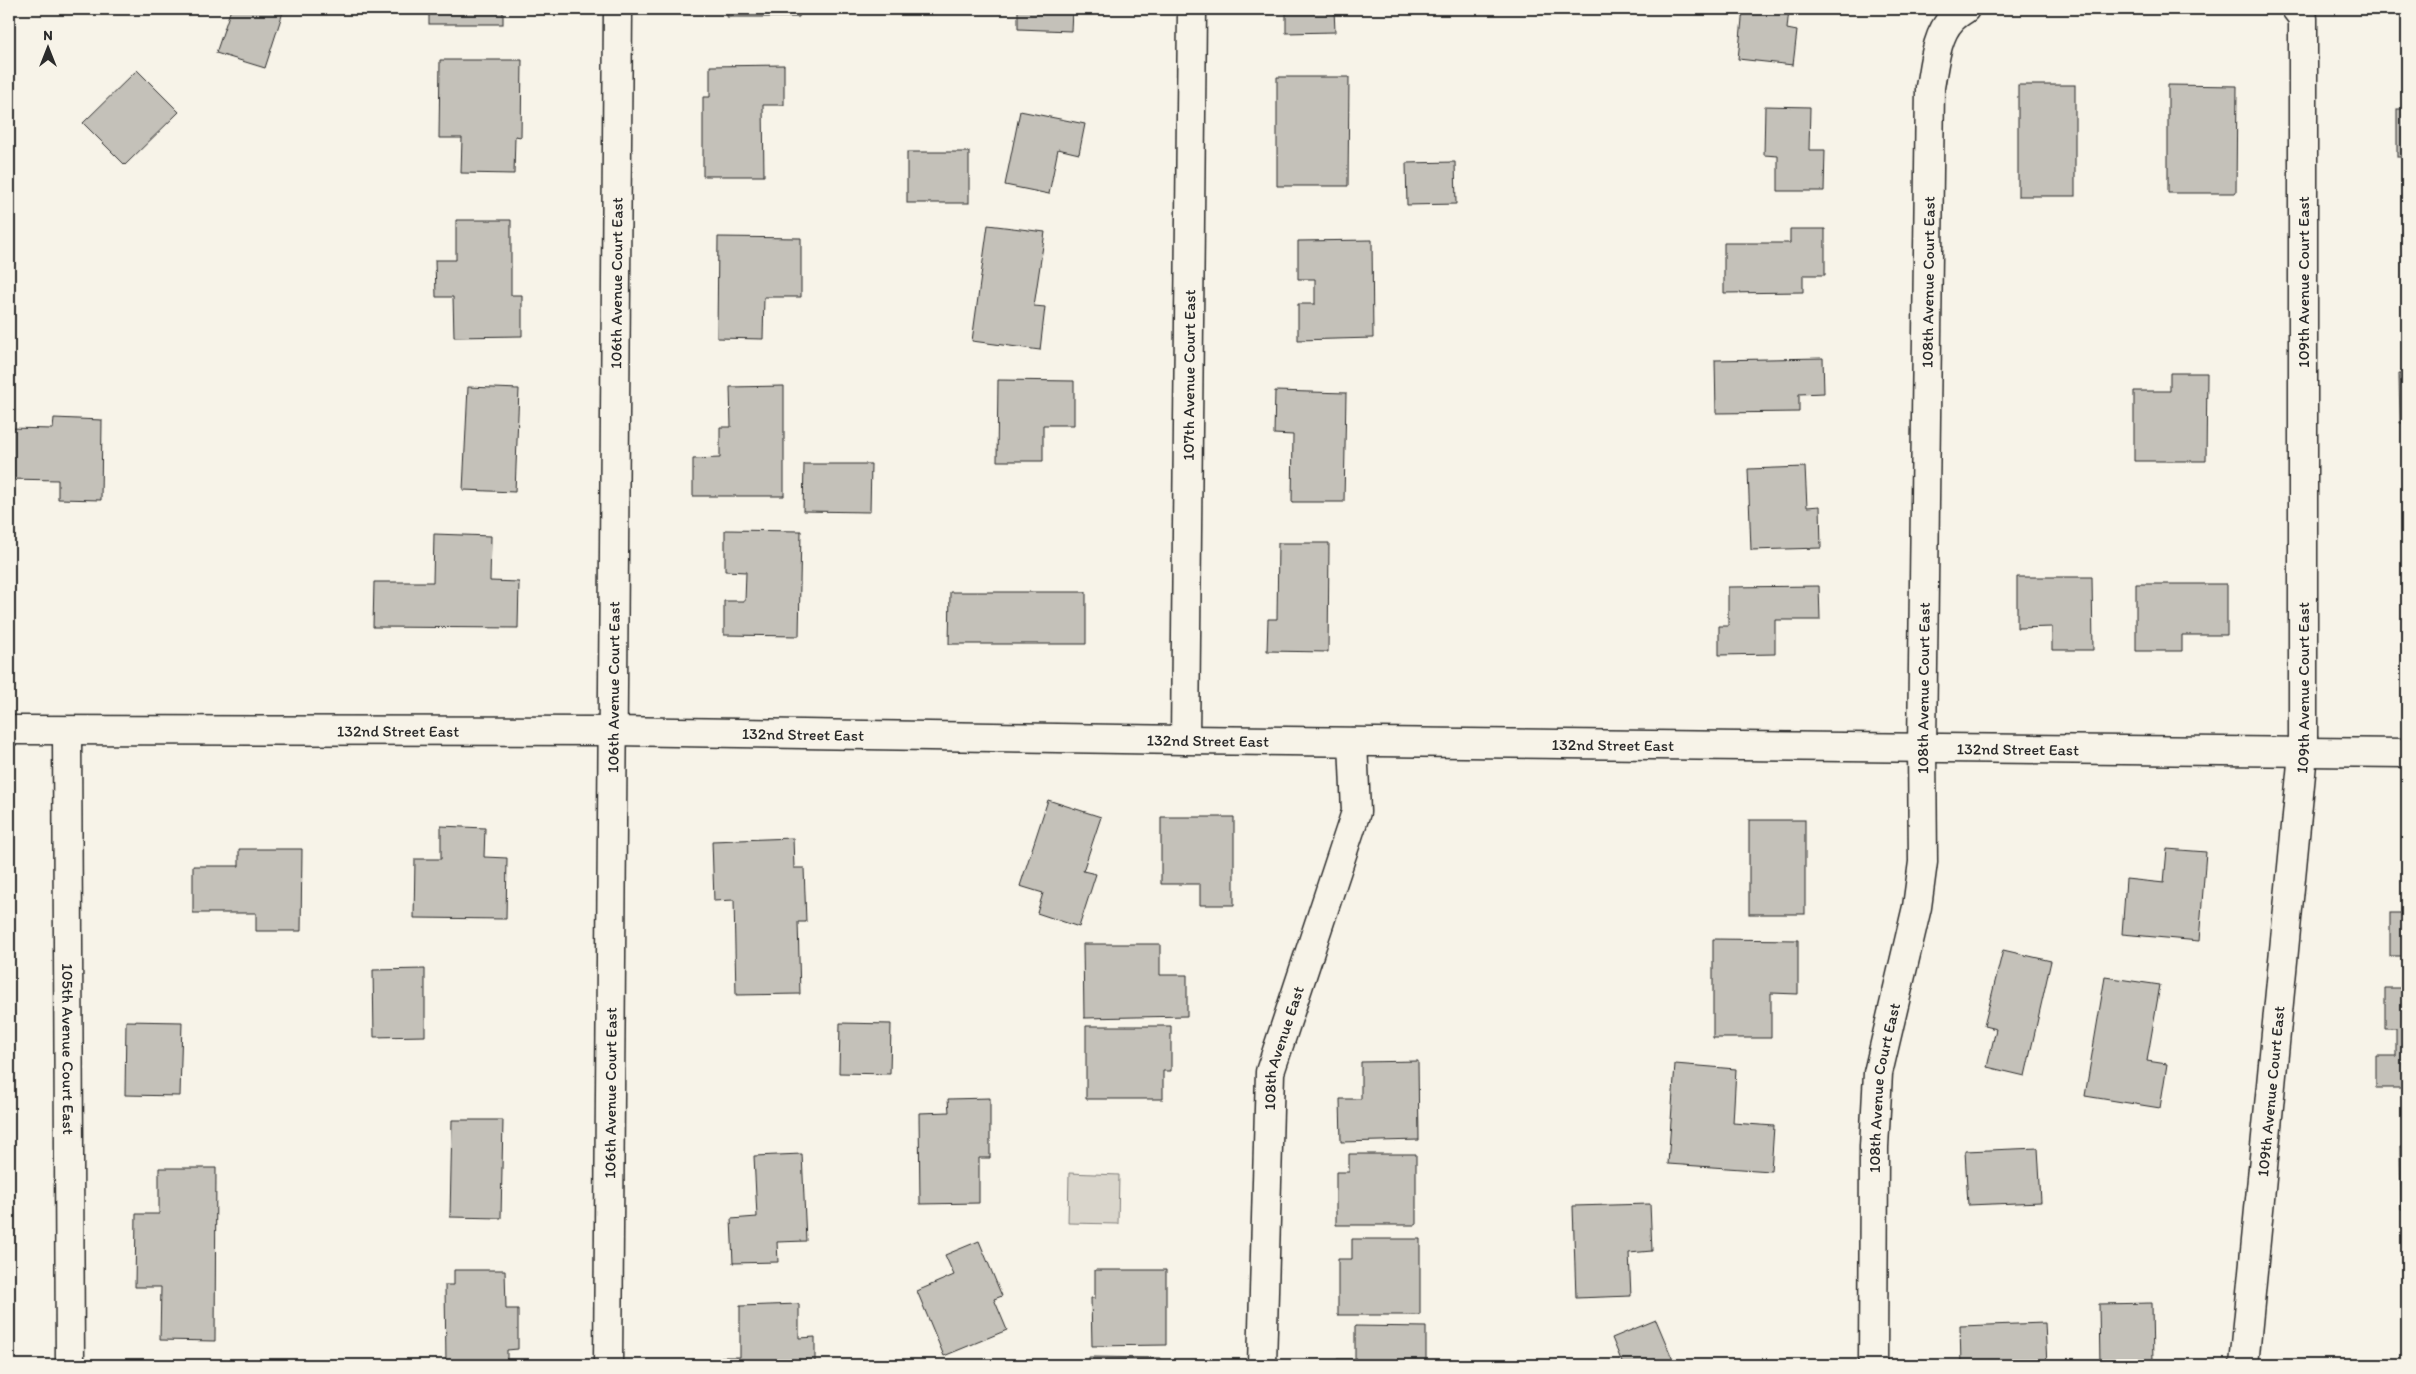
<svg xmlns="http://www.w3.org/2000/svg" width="2416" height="1374" viewBox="0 0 2416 1374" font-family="Itim,sans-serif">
<rect width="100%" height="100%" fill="#f7f3e8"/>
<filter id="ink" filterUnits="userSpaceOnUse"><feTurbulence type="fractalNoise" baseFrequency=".02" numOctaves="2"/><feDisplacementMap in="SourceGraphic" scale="10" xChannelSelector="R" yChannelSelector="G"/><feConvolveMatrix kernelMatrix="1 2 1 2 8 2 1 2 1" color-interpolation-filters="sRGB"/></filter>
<g filter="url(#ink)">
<polygon fill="#dad6cc" stroke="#82807c" points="1069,1173 1119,1175 1118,1224 1068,1223"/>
<g fill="#c4c1b9" stroke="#2b2b2b">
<polygon points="231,9 284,9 265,68 216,53"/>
<rect x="429" y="9" width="74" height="15"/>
<polygon points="727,9 800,9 799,17 727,17"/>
<polygon points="1018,9 1072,9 1071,31 1018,29"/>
<polygon points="1286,9 1334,9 1335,32 1286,33"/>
<polygon points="1743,9 1789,9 1787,29 1797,31 1793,65 1738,59"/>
<polygon points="440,60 522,60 521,137 515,136 514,174 461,173 462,138 439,138"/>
<polygon points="784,65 784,105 763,105 764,176 703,176 703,97 710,97 710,66"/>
<polygon points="137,70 179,112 125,165 83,123"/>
<polygon points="1277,77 1349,77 1348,186 1277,186"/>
<rect x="2018" y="85" width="57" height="111"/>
<polygon points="2168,85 2237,86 2236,193 2168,193"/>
<polygon points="1765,106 1810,107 1809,150 1825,150 1824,191 1778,191 1778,156 1764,155"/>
<rect x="2397" y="109" width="10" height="48"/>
<polygon points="1020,111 1085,124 1079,154 1058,149 1049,194 1005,185"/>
<rect x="907" y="152" width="62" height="51"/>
<polygon points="1455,162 1456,204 1407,205 1406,163"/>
<polygon points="456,220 511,220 511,295 522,295 522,336 454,337 453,297 436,297 435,260 456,260"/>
<polygon points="988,225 1045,232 1034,306 1045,307 1040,350 972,341"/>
<polygon points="1790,229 1825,229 1825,275 1803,275 1803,292 1724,293 1724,243 1790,243"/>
<polygon points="718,237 801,238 801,297 764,297 763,339 717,338"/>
<polygon points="1372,240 1373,338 1298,340 1298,304 1315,304 1315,279 1298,279 1298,241"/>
<polygon points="1823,358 1824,393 1799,394 1799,412 1716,413 1715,360"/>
<polygon points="2170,373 2207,373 2206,461 2134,461 2134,391 2170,391"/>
<polygon points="2399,374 2407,374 2407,423 2400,423"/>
<polygon points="998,380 1074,381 1074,425 1043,425 1043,461 997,461"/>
<polygon points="784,386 784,496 693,496 693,459 720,458 720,427 731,427 730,387"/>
<polygon points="468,387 519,389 515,492 463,490"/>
<polygon points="1275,391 1346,393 1344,502 1292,502 1293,435 1274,434"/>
<polygon points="54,418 102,420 101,500 58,499 58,480 9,479 9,428 53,429"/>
<polygon points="804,464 871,464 870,512 803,511"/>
<polygon points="1805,467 1807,507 1820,506 1821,548 1751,550 1748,469"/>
<polygon points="725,530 801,531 799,636 724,635 724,601 745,601 746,572 725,571"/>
<polygon points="434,534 491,536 490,581 519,582 518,628 373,627 374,582 433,582"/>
<rect x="2403" y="538" width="4" height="41"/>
<polygon points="1278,543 1329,543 1328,652 1267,651 1268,619 1277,619"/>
<polygon points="2017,577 2092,577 2093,650 2052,650 2052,627 2017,628"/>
<polygon points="2136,584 2227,584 2227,635 2182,635 2182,651 2136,651"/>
<polygon points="1819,586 1820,620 1775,620 1775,654 1719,655 1719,626 1728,626 1728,587"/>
<polygon points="950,592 1086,592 1086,644 949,644"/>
<polygon points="1048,800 1101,817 1083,871 1096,874 1079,927 1037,913 1043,893 1020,886"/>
<polygon points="1161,817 1234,817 1234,905 1200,905 1200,884 1161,884"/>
<rect x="1749" y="820" width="56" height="94"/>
<polygon points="441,826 485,828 484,857 507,858 506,919 414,918 415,859 441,859"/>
<polygon points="793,838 794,868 804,868 806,922 798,922 800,994 736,995 734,900 714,901 712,841"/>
<polygon points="239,849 302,849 301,931 256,931 256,913 193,913 193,866 239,866"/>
<polygon points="2167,849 2206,852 2199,941 2122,934 2126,879 2164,883"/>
<rect x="2390" y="913" width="17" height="43"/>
<polygon points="1713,939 1798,940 1798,994 1771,993 1771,1038 1713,1038"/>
<polygon points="1083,944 1160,944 1160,975 1187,975 1187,1016 1084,1018"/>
<polygon points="2003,950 2051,961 2025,1076 1987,1067 1996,1029 1984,1026"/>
<polygon points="425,969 425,1036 374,1037 373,970"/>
<polygon points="2105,977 2160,985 2147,1061 2167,1064 2160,1108 2085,1096"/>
<polygon points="2385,988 2407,988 2407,1088 2376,1088 2376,1056 2396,1056 2396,1028 2385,1028"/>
<polygon points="126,1021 182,1022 180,1096 125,1095"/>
<polygon points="840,1023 891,1024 890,1074 839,1073"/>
<polygon points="1086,1026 1171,1026 1171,1071 1163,1071 1163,1099 1086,1099"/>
<polygon points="1418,1061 1419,1140 1341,1142 1340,1099 1361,1099 1361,1062"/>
<polygon points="1675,1064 1736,1069 1733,1123 1774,1126 1771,1171 1668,1164"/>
<polygon points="990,1098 990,1158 979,1158 979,1203 920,1204 919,1113 949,1112 948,1099"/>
<polygon points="452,1120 503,1120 501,1218 450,1217"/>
<polygon points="2400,1147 2407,1147 2407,1209 2401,1209"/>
<polygon points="2038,1148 2041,1202 1968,1205 1965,1151"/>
<polygon points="802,1154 806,1241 777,1242 778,1262 733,1263 731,1219 757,1217 754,1156"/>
<polygon points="1349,1154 1416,1154 1416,1225 1336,1225 1336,1172 1349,1172"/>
<polygon points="159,1168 216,1168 215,1341 160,1340 161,1287 135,1287 136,1214 159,1214"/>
<polygon points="1650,1204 1652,1251 1629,1253 1631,1296 1576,1298 1573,1206"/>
<polygon points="1352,1239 1420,1239 1420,1315 1338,1315 1338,1259 1352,1259"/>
<polygon points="979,1241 1002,1296 994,1299 1007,1330 944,1356 917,1291 954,1275 945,1255"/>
<polygon points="454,1270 505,1270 506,1309 518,1309 518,1349 507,1350 507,1365 446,1365 445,1285 454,1285"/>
<polygon points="1095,1270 1166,1270 1166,1345 1092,1346 1091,1298 1095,1298"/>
<polygon points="2152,1303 2153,1365 2100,1365 2099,1304"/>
<polygon points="799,1304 799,1338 815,1337 815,1365 721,1365 721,1357 740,1357 740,1306"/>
<polygon points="1656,1320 1675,1365 1623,1365 1612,1338"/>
<polygon points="2045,1323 2047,1365 1961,1365 1960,1326"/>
<polygon points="1355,1326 1426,1327 1426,1365 1337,1365 1337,1359 1355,1359"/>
<polygon points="1089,1357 1161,1358 1161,1365 1089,1365"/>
</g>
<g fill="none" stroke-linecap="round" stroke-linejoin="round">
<g stroke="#2b2b2b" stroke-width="31">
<g id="street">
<path id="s1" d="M9,730L614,731L1185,740L2407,753"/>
<path id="s2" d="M67,731L70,1365"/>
<path id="s3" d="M1185,740L1192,9"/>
<path id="s4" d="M608,1365L618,9"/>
<path id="s5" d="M1262,1365L1270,1072L1356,812L1353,742"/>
<path id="s6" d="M1873,1365L1874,1147L1878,1073L1917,907L1923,862L1922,748L1930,87C1934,66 1936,35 1952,19C1956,15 1961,12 1965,9"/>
<path id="s7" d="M2244,1365L2303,753V18L2296,9"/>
</g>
</g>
<use href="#street" stroke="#f7f3e8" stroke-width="28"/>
</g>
</g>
<g text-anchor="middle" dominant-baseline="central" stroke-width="4.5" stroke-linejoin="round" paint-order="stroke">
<g font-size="16" fill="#2b2b2b" stroke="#f7f3e8">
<text stroke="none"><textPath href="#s4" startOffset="1082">106th Avenue Court East</textPath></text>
<text transform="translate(2303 282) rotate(-90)">109th Avenue Court East</text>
<text stroke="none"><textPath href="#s6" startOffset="1088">108th Avenue Court East</textPath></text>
<text stroke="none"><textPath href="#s3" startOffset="365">107th Avenue Court East</textPath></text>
<text stroke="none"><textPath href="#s4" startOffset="678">106th Avenue Court East</textPath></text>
<text stroke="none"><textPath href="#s6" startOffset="682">108th Avenue Court East</textPath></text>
<text stroke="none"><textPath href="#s7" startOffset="680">109th Avenue Court East</textPath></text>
<text stroke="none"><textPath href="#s1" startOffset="389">132nd Street East</textPath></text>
<text stroke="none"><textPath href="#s1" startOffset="794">132nd Street East</textPath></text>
<text stroke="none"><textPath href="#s1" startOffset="1199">132nd Street East</textPath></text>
<text stroke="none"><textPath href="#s1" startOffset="1604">132nd Street East</textPath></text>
<text stroke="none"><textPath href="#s1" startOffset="2009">132nd Street East</textPath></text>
<text stroke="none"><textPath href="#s2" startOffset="318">105th Avenue Court East</textPath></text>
<text stroke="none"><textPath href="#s5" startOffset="319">108th Avenue East</textPath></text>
<text stroke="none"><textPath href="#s6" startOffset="278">108th Avenue Court East</textPath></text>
<text stroke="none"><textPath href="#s7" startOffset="275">109th Avenue Court East</textPath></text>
<text stroke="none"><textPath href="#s4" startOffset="272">106th Avenue Court East</textPath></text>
</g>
</g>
<rect width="2416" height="1374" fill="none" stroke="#f7f3e8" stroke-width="30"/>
<rect x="15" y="15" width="2386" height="1344" fill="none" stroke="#2b2b2b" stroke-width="2" filter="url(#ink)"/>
<g transform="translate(48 48)" stroke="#f7f3e8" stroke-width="4" paint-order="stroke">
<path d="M0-4L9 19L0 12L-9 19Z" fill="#2b2b2b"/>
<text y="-8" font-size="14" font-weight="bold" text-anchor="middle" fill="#2b2b2b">N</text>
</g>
</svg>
